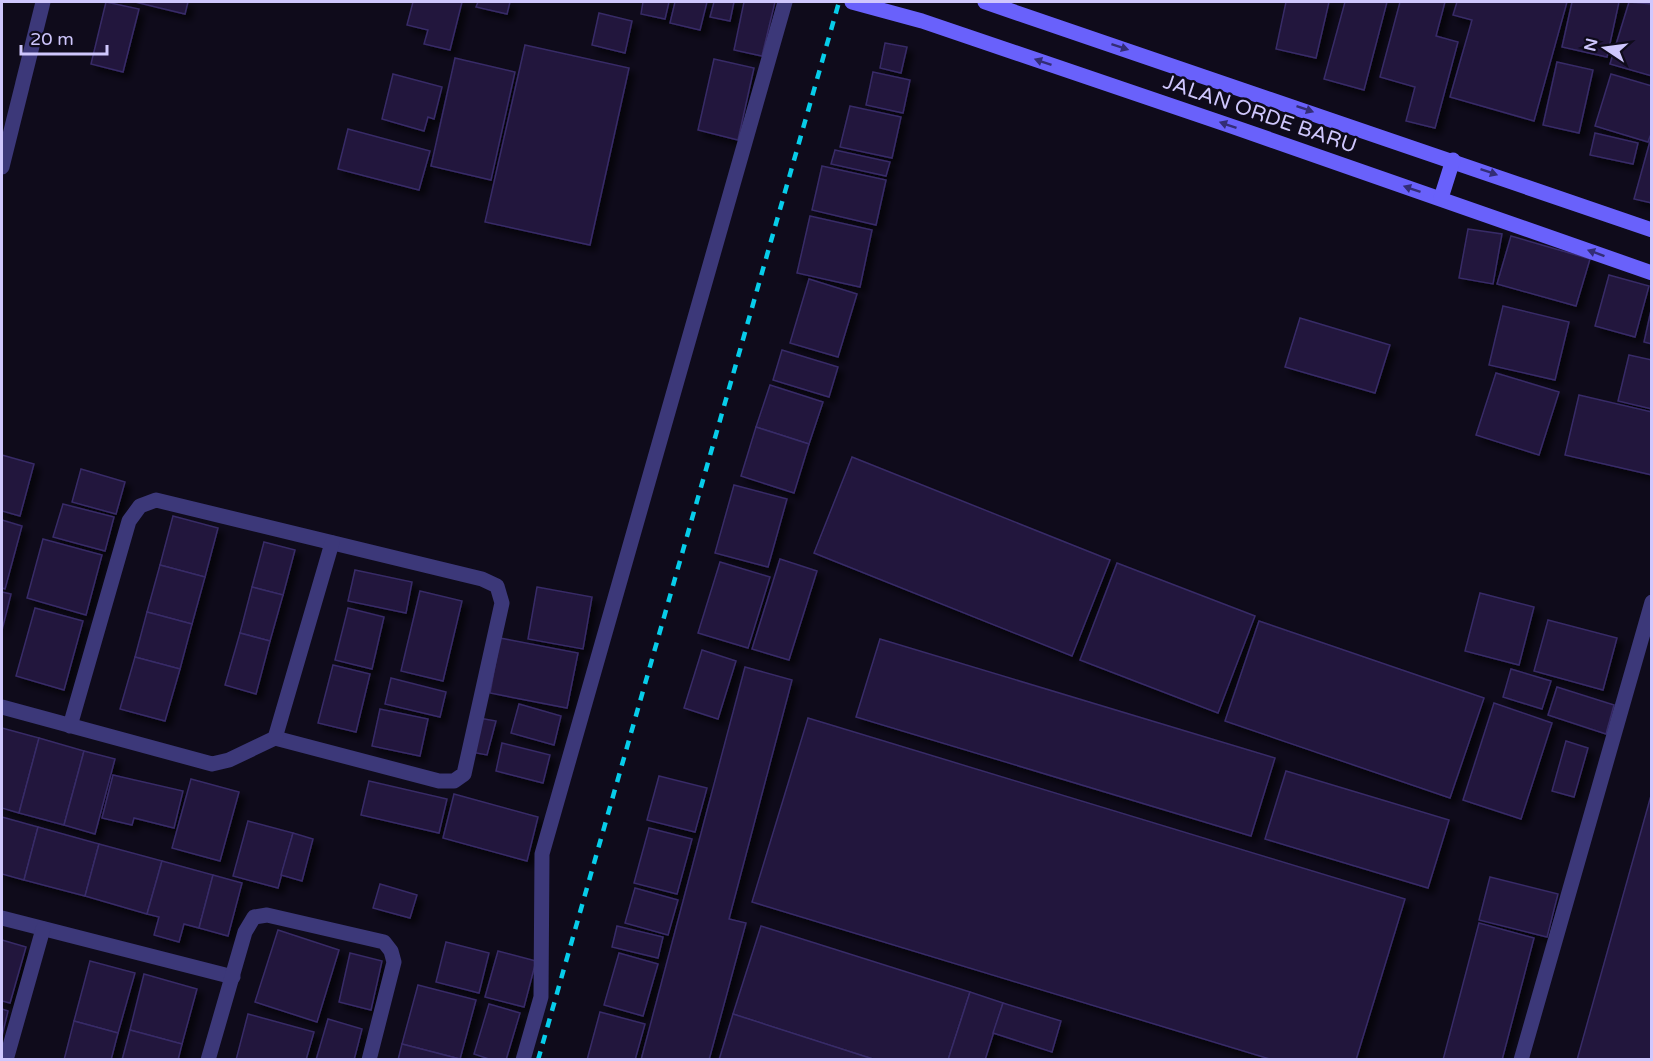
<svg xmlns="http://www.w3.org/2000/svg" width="1653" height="1061" viewBox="0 0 1653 1061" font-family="'Varela Round',sans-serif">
<defs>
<filter id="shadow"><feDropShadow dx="5.5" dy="5.5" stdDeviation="3" flood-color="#0009"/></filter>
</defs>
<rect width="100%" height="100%" fill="#0f0b1b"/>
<g fill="#20183c" stroke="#382b67" stroke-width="1.5" filter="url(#shadow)">
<polygon points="106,2 139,9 123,72 91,64"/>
<polygon points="135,2 188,2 185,14"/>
<polygon points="413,2 462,2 450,50 424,44 428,30 407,25"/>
<polygon points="478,2 510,2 507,14 476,7"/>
<polygon points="643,2 669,2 665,19 641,14"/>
<polygon points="675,2 707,2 700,30 670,23"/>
<polygon points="714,2 734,2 730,21 710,17"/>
<polygon points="744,2 775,2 762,56 734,50"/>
<polygon points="1286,2 1329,2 1316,58 1276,49"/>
<polygon points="1345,2 1387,2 1364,90 1324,79"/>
<polygon points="1400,2 1445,2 1436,36 1458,42 1435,128 1406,121 1415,87 1380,77"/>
<polygon points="1457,2 1567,2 1534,121 1450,97 1472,20 1453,15"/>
<polygon points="1572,2 1619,2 1607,57 1562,47"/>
<polygon points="1629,2 1652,4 1652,76 1610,64"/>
<polygon points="599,13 632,21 625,53 592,45"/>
<polygon points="885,43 907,47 901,73 880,68"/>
<polygon points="525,45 629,68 590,245 485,222"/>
<polygon points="455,58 515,72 491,180 431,166"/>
<polygon points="714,59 754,68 738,140 698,130"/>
<polygon points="1557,62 1593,70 1579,133 1543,125"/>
<polygon points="873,72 910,80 903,113 866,105"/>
<polygon points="393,74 442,87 434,119 428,117 424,131 382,119"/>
<polygon points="1611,74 1652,86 1652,131 1648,142 1595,126"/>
<polygon points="850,106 901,117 892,158 840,147"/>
<polygon points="348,129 430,151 419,190 338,169"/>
<polygon points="1595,133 1638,143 1633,164 1590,155"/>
<polygon points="1652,134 1652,203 1634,199"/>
<polygon points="835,150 890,162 886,176 831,164"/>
<polygon points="822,166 886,180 876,225 812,210"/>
<polygon points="810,216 872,230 860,287 797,273"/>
<polygon points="1468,229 1502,234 1493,284 1459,278"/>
<polygon points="1511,236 1590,259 1576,306 1497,284"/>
<polygon points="1609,275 1649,286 1635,337 1595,326"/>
<polygon points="809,279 857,294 838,357 790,343"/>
<polygon points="1503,306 1569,322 1555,380 1489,365"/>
<polygon points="1652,306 1652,344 1644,342"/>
<polygon points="1300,318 1390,345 1375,393 1285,367"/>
<polygon points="782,350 838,367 829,397 773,380"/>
<polygon points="1629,355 1652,360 1652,409 1618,401"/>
<polygon points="1496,373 1559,392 1539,455 1476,435"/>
<polygon points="770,385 823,402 809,444 756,427"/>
<polygon points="1579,395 1652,412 1652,475 1565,455"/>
<polygon points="756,427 809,444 794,493 741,476"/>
<polygon points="2,455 34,464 20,516 2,511"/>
<polygon points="852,457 1110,560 1072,656 814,553"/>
<polygon points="81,469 125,482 116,514 72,502"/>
<polygon points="734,485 787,499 768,567 715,553"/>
<polygon points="63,504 114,517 105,551 53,537"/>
<polygon points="173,516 218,528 205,577 160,565"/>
<polygon points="2,520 22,526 5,589 2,588"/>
<polygon points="43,539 102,555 86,615 27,598"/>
<polygon points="264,542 295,550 283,595 252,587"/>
<polygon points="780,559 817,571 789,660 752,649"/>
<polygon points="720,562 770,577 748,648 698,633"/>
<polygon points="1117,563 1255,616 1218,713 1080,660"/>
<polygon points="160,565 205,577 192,624 147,612"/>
<polygon points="355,570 412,582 406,613 348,601"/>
<polygon points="252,587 283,595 270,641 240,633"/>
<polygon points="537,587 592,597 583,649 528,639"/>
<polygon points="420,591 462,601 443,681 401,671"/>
<polygon points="2,592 11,594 2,630"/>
<polygon points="1480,593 1534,607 1519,665 1465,651"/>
<polygon points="35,608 83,621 64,690 16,676"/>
<polygon points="348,608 384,617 372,669 335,660"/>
<polygon points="147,612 192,624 180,669 135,657"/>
<polygon points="1548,620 1617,638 1603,690 1534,671"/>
<polygon points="1259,621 1484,698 1450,798 1225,721"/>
<polygon points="240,633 270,641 256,694 225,685"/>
<polygon points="500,638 578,653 567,708 490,693"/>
<polygon points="880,639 1275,758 1251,836 856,717"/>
<polygon points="702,650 736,661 718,719 684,708"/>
<polygon points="135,657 180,669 165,721 120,709"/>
<polygon points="333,665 370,674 356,732 318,723"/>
<polygon points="745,667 792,680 729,919 746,923 709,1060 641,1060"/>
<polygon points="1511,669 1551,681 1542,709 1503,697"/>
<polygon points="391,678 446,692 440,717 385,704"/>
<polygon points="1557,687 1614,705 1606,734 1548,715"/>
<polygon points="1494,703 1552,723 1521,819 1463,800"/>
<polygon points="519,704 561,716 554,745 511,733"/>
<polygon points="380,709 428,719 420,756 372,746"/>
<polygon points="479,718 496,721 487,755 471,752"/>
<polygon points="808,718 1405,899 1356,1060 1273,1060 752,902"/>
<polygon points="2,728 39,738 19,813 2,808"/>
<polygon points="39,738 84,751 64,825 19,813"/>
<polygon points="1566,741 1588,748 1574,797 1552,791"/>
<polygon points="502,743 550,755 543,783 496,771"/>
<polygon points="84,751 115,759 95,834 64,825"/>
<polygon points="1286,771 1449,820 1428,888 1265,839"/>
<polygon points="113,775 183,791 174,828 134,818 132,825 102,818"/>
<polygon points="659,776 707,788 695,832 647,820"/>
<polygon points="191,779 239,792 220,861 172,848"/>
<polygon points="369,781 447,799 439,833 361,815"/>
<polygon points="1652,792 1652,1060 1577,1060"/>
<polygon points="454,794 538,817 527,861 443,838"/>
<polygon points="2,817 38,827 24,880 2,874"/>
<polygon points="248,821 293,833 278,888 233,876"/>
<polygon points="38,827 99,844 85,896 24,880"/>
<polygon points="649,828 692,839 677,894 634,883"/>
<polygon points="293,833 313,839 302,881 281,875"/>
<polygon points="99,844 162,861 147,914 85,896"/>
<polygon points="162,861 213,875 199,928 184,924 179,942 154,935 159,917 147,914"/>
<polygon points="213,875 242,883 228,936 199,928"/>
<polygon points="1490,877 1558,894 1547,937 1479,920"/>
<polygon points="380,884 417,895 410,918 373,908"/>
<polygon points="635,888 678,900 668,935 625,923"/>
<polygon points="1479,923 1534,938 1502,1060 1443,1060"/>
<polygon points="617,926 663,937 658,958 612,947"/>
<polygon points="761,926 970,992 948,1060 876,1060 733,1014"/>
<polygon points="278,930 339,950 317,1022 255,1002"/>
<polygon points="2,940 26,947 10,1003 2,1001"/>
<polygon points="446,942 489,953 479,993 436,982"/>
<polygon points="498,951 536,961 524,1007 485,997"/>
<polygon points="350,953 382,961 371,1010 339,1002"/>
<polygon points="619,953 658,964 643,1016 604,1005"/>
<polygon points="90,961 135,973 118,1033 74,1021"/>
<polygon points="144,974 197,989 182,1044 130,1030"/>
<polygon points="418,985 476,1000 460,1059 402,1044"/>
<polygon points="970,992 1003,1003 985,1060 948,1060"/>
<polygon points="1003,1003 1061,1021 1052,1052 993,1033"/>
<polygon points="489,1004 520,1013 506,1060 492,1060 474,1054"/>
<polygon points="2,1009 8,1011 2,1036"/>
<polygon points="600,1012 645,1024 635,1060 587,1060"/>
<polygon points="248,1014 314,1032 306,1060 236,1060"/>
<polygon points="733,1014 876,1060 719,1060"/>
<polygon points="328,1019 362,1029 354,1060 316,1060"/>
<polygon points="74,1021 118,1033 111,1060 64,1060"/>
<polygon points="130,1030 182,1044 178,1060 122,1060"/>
<polygon points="402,1044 460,1059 462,1060 398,1060"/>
</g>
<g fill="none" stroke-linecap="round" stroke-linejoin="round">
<g stroke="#3c3879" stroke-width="15">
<polyline points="2,167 43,2"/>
<polyline points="2,707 212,764 229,760 275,738 439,781 454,781 464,774 502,603 497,586 482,579 156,500 140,506 129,521 70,726"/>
<polyline points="275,738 332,543"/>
<polyline points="2,918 233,977"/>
<polyline points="6,1060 43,929"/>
<polyline points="208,1060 245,932 254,917 267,915 384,942 391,951 394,962 369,1060"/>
<polyline points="523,1060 541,997 542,854 785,2"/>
<polyline points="1521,1060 1652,602"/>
</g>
<g stroke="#6961fb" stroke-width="15">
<polyline points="852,2 922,21 1231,126 1652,273"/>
<polyline points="985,2 1652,230"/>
<polyline points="1441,198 1453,160"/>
</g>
<polyline stroke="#07cdea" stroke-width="4.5" stroke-dasharray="9 8" stroke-linecap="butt" points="538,1060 839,2"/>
</g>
<defs><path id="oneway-solid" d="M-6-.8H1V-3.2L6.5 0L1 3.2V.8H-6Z" transform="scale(1.5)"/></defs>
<g fill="#332d75">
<use href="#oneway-solid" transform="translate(1120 47) rotate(18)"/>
<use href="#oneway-solid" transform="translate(1043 62) rotate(-161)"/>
<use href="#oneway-solid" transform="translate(1305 109) rotate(19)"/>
<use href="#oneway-solid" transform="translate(1228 125) rotate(-161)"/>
<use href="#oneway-solid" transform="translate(1489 172) rotate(19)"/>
<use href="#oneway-solid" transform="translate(1412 189) rotate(-161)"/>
<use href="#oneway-solid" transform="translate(1596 253) rotate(-160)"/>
</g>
<g text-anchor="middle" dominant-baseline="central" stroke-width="5" stroke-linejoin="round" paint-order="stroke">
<g font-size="21" fill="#cfc7fd" stroke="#0f0b1b">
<text transform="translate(1260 114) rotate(19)">JALAN ORDE BARU</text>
</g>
</g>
<rect width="1653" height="1061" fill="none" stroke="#cfc7fd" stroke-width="6"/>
<g transform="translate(1605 48) rotate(283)" stroke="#0f0b1b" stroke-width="4.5" paint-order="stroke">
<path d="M0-4.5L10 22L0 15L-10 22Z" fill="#cfc7fd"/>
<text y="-9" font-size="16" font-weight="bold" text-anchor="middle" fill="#cfc7fd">N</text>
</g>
<path d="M21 45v9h86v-9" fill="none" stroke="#cfc7fd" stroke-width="3"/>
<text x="30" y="45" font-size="18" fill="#cfc7fd" stroke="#0f0b1b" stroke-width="4.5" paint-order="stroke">20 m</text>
</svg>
